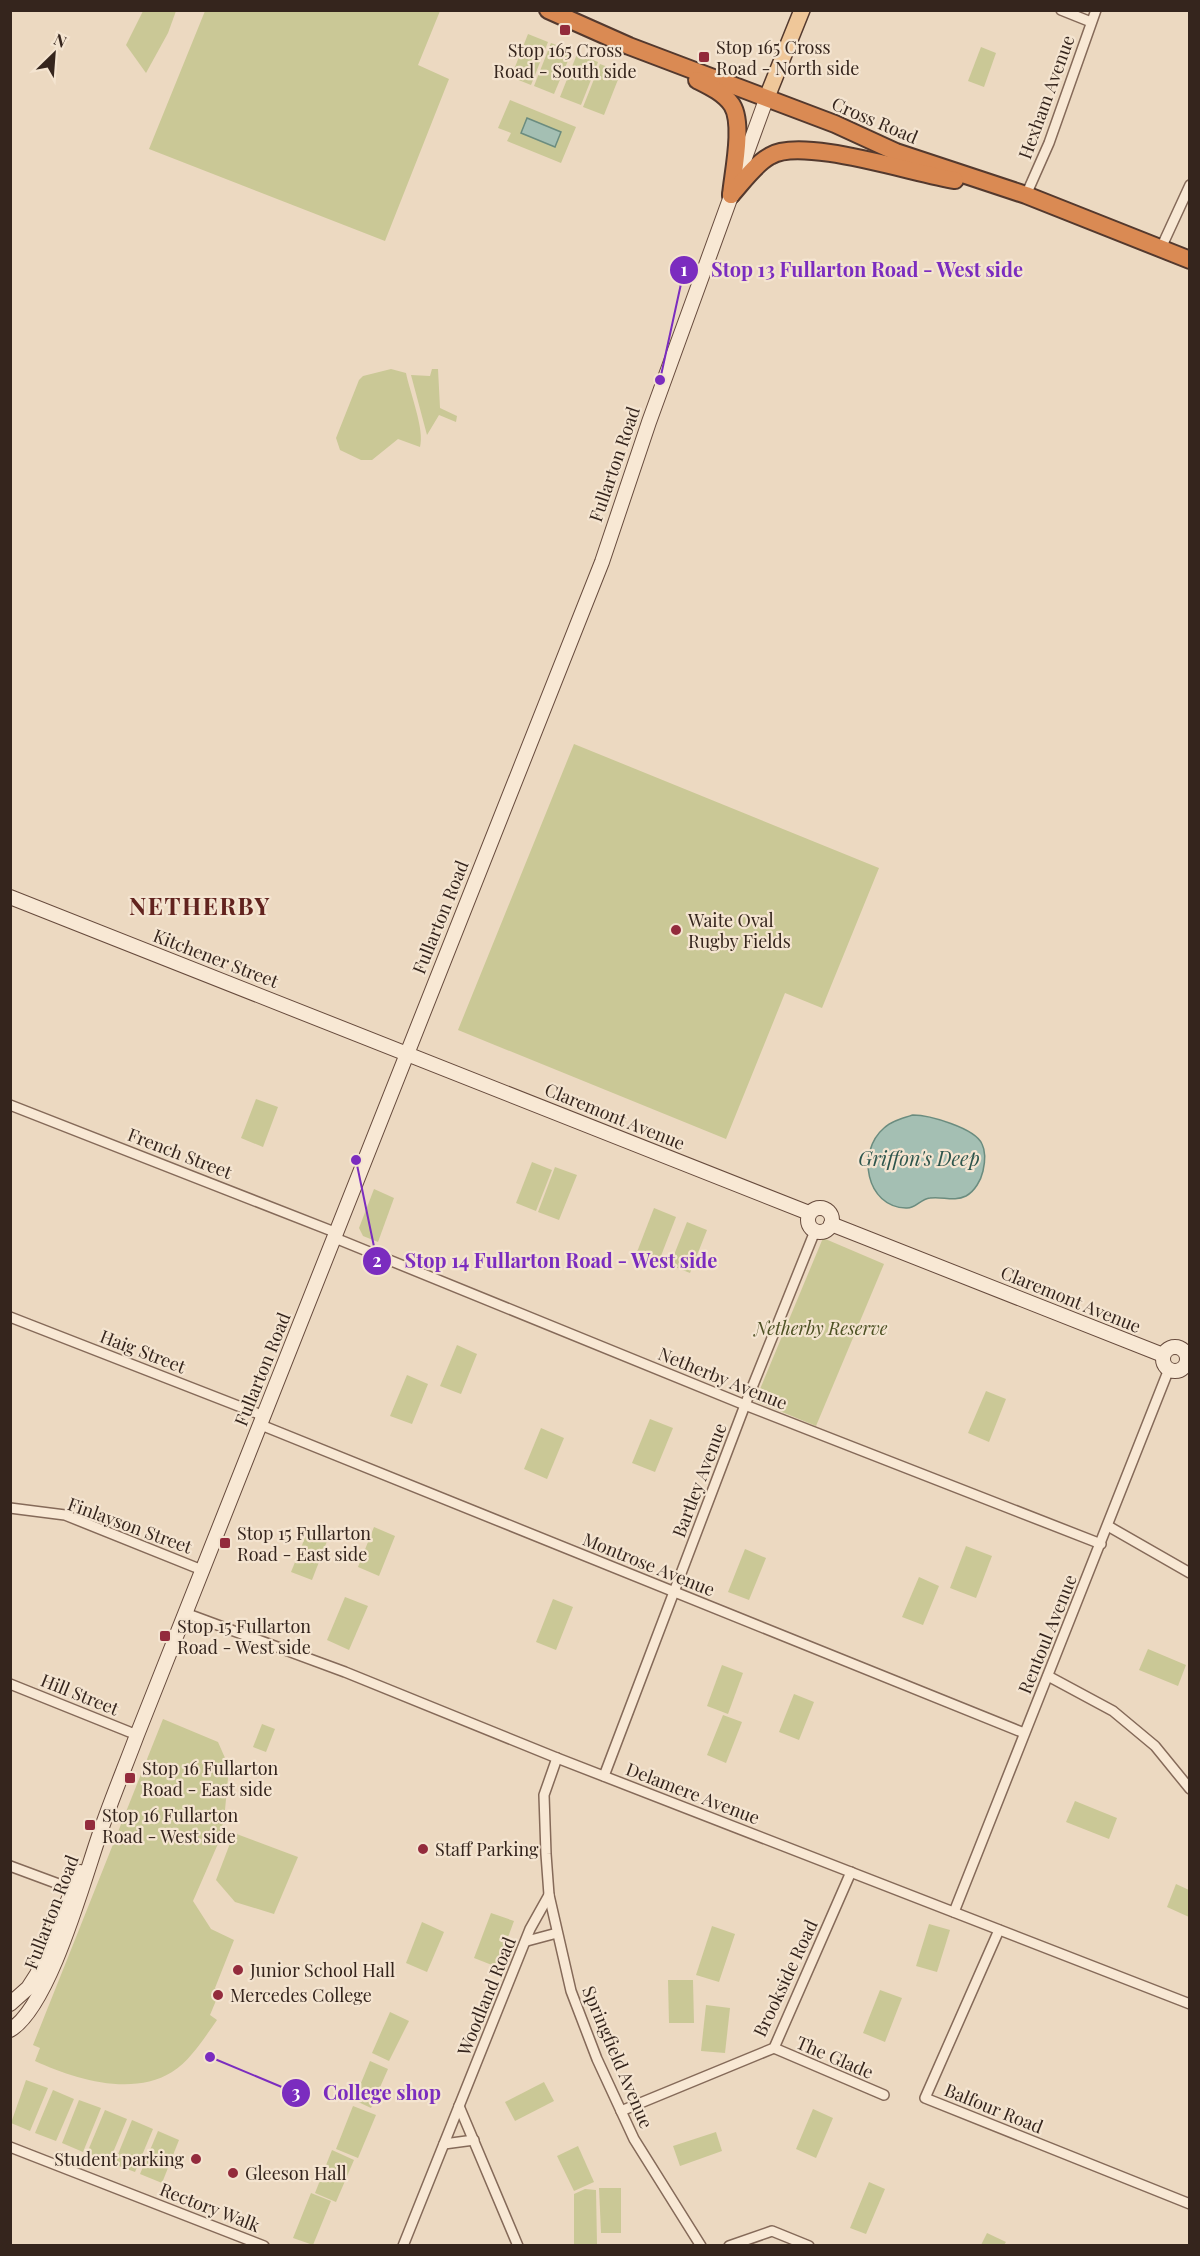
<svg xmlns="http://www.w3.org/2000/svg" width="1200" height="2256" viewBox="0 0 1200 2256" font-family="'Playfair Display',serif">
<rect width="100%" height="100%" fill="#ecd9c1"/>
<g fill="#cac896">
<polygon points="143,11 176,11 168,33 146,73 126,45"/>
<polygon points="205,11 440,11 418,65 449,79 385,241 149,149"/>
<polygon points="528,34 548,42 531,85 511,77"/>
<polygon points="551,43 572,51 554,94 534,86"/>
<polygon points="981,47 996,53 984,87 968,81"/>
<polygon points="577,54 598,62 581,105 560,97"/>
<polygon points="600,64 621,72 604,115 583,107"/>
<polygon points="510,100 576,127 561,163 507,141 511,133 498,128"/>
<path d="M391,369L406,373C410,393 425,430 420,447L398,439L372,460H361L340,450L336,438L359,380L363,376Z"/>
<polygon points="432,369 438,369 440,408 457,416 456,422 439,415 427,435 411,375 430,376"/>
<polygon points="574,744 879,868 822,1008 785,993 726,1139 458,1030"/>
<polygon points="256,1099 278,1107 263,1147 241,1138"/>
<polygon points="532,1162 552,1170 536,1211 516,1203"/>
<polygon points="555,1167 577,1175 559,1220 538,1212"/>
<polygon points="374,1189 394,1198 378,1242 363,1236 359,1228"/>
<polygon points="654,1208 676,1217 659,1261 637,1252"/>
<polygon points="687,1222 707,1230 690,1273 670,1265"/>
<polygon points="823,1238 884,1264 816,1426 755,1401"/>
<polygon points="457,1345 477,1354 461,1394 440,1386"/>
<polygon points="407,1375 428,1384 412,1424 390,1416"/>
<polygon points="986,1391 1006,1399 989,1442 968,1433"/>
<polygon points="650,1419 673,1428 655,1472 632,1463"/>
<polygon points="541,1428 564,1438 547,1479 524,1469"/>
<polygon points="374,1527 395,1536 379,1576 358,1567"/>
<polygon points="309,1528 329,1536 312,1580 291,1572"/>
<polygon points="966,1546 992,1556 976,1598 950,1588"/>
<polygon points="745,1549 766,1558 749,1600 728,1592"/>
<polygon points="919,1577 939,1586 923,1625 902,1617"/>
<polygon points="345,1597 368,1606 349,1650 327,1640"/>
<polygon points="553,1599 573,1607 556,1650 536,1642"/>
<polygon points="1148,1649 1186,1665 1178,1686 1139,1670"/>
<polygon points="722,1665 743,1673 728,1714 707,1706"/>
<polygon points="794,1694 814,1702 799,1740 779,1732"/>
<polygon points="723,1715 742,1722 726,1763 707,1755"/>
<path d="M163,1719L218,1742L229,1767L225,1810L221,1820L224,1822L221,1828L224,1830L193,1901L211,1929L234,1940L215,1988L220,1991L210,2015L217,2020C204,2038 191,2060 172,2072C132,2097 74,2079 35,2061L40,2048L33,2045Z"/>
<polygon points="262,1724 275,1729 266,1752 253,1747"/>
<polygon points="1075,1801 1117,1818 1109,1839 1066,1822"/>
<polygon points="234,1833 298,1857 274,1914 235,1902 216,1880"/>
<polygon points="1176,1884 1189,1890 1189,1917 1167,1907"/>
<polygon points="491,1913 514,1921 497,1967 474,1958"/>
<polygon points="422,1922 444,1932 427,1972 406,1963"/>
<polygon points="929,1924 950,1930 937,1972 916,1966"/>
<polygon points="712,1926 735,1934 719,1982 696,1975"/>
<polygon points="668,1980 693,1980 694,2023 669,2023"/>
<polygon points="880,1990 902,1998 885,2042 863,2033"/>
<polygon points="706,2005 730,2008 725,2053 701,2051"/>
<polygon points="390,2012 409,2021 389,2061 372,2053"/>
<polygon points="370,2061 388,2069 371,2108 354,2100"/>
<polygon points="26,2080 48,2088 30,2131 11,2123"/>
<polygon points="544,2082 554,2101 515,2121 505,2102"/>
<polygon points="53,2090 74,2099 56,2141 35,2133"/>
<polygon points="79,2100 101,2108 83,2152 62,2143"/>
<polygon points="353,2106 376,2115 358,2158 336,2149"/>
<polygon points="813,2109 833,2118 816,2158 796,2149"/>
<polygon points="105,2110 127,2119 109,2162 87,2153"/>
<polygon points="132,2120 153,2129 135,2172 114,2164"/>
<polygon points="158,2131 179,2140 162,2183 140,2174"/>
<polygon points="716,2132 722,2151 680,2166 673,2146"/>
<polygon points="578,2146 594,2182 574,2191 557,2156"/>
<polygon points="332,2150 354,2160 336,2202 315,2193"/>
<polygon points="869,2182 885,2189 866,2234 850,2228"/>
<polygon points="599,2188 621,2188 621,2233 601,2233"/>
<polygon points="585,2189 596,2190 597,2244 574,2245 574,2194"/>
<polygon points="311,2193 331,2201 313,2245 293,2238"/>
<polygon points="987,2233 1006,2242 1004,2245 981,2245"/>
</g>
<g fill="#a4bfb3" stroke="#6b8c7f" stroke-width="1.5">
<polygon points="527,118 561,132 555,147 521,133"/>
<path d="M913,1115C929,1115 975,1128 982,1144C986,1152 985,1162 983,1171C981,1180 975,1191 966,1196C954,1202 942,1196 930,1198C920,1199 916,1209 906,1208C866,1207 856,1152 884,1128C891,1121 903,1118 913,1115Z"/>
</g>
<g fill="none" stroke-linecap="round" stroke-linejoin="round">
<g stroke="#856a59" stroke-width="12">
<g id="street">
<polyline points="1061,10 1091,22"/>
<polyline points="1026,195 1049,143 1096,10"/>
<polyline points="1161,248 1190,185"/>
<polyline points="10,1105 337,1233"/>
<polyline points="335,1238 745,1405 1101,1544"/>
<polyline points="10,1317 264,1416"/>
<polyline points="261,1425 1024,1733"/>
<polyline points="10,1508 65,1515 202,1570"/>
<polyline points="1108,1526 1190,1573"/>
<polyline points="185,1613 345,1672 557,1758 1190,2004"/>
<polyline points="1048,1676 1113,1711 1155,1746 1190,1789"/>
<polyline points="10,1684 137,1735"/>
<polyline points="557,1758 544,1795 546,1854 549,1895 571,1991 597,2059 634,2139 701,2246"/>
<polyline points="604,1776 745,1405 815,1231"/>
<polyline points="10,1866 72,1889"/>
<polyline points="954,1912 1169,1369"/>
<polyline points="999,1930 925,2098 1190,2204"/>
<polyline points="527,1941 557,1933"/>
<polyline points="774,2048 884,2095"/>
<polyline points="459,2106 518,2246"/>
<polyline points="621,2111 774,2048 851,1872"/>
<polyline points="444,2144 474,2140"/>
<polyline points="10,2147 264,2246"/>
<polyline points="403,2246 530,1929 549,1895"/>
<polyline points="729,2246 772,2231 809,2246"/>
</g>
</g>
<g stroke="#674b3d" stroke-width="16">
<g id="secondary">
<polyline points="10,897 809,1213"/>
<circle cx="820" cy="1220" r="12"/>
<polyline points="831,1224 1163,1355"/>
<circle cx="1175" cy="1359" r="12"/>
<polyline points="10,2004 28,1988 37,1974 80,1872"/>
<path d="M10,2030C50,2007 85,1875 101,1830C112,1798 125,1767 137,1735L602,562L649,422L767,97"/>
</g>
</g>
<g stroke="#53392e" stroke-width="18">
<polyline id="primary" points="767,97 802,10"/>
</g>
<g stroke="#53392e" stroke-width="20">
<g id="highway">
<polyline points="548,10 629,46 835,124 896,152 1026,195 1190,260"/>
<path d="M697,80C709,86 724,93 732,105C744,124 733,173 731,195"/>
<path d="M731,195C742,183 755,164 770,156C801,136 915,174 955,180"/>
</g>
</g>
<use href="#street" stroke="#f8e8d4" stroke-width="9"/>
<use href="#secondary" stroke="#f8e8d4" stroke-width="14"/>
<use href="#primary" stroke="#efc799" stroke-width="15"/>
<use href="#highway" stroke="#da8a53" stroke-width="16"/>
</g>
<g fill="#932b3c" stroke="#f4e4d0" stroke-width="2">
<rect x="559" y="24" width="12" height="12" rx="3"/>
<rect x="698" y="51" width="12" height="12" rx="3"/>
<circle cx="676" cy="930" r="6"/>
<rect x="219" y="1537" width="12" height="12" rx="3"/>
<rect x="159" y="1630" width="12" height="12" rx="3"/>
<rect x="124" y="1772" width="12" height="12" rx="3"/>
<rect x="84" y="1819" width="12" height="12" rx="3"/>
<circle cx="423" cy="1849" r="6"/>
<circle cx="238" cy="1970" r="6"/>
<circle cx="218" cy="1995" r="6"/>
<circle cx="196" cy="2159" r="6"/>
<circle cx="233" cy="2173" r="6"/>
</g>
<g text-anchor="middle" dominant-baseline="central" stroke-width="4.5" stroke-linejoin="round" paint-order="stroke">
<g font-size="18" fill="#35251d" stroke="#f4e4d0" text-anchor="start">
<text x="716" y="47">Stop 165 Cross<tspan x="716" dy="21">Road - North side</tspan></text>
<text x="565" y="50" text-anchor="middle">Stop 165 Cross<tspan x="565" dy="21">Road - South side</tspan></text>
<text x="688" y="920">Waite Oval<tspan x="688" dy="21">Rugby Fields</tspan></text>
<text x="237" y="1533">Stop 15 Fullarton<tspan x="237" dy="21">Road - East side</tspan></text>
<text x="177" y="1626">Stop 15 Fullarton<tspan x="177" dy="21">Road - West side</tspan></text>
<text x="142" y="1768">Stop 16 Fullarton<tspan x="142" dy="21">Road - East side</tspan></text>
<text x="102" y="1815">Stop 16 Fullarton<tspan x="102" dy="21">Road - West side</tspan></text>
<text x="435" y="1849">Staff Parking</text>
<text x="250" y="1970">Junior School Hall</text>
<text x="230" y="1995">Mercedes College</text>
<text x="184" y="2159" text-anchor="end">Student parking</text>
<text x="245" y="2173">Gleeson Hall</text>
</g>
<g font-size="18" fill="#35251d" stroke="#f4e4d0">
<text transform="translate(1046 97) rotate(-70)">Hexham Avenue</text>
<text transform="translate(875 120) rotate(23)">Cross Road</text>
<text transform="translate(614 464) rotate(-71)">Fullarton Road</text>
<text transform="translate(440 917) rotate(-68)">Fullarton Road</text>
<text transform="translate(216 958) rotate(21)">Kitchener Street</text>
<text transform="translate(615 1116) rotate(22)">Claremont Avenue</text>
<text transform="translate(180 1153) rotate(21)">French Street</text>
<text transform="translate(1071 1299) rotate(22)">Claremont Avenue</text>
<text transform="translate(143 1351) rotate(21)">Haig Street</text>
<text transform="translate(262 1369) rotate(-68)">Fullarton Road</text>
<text transform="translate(723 1378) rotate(22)">Netherby Avenue</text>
<text transform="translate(699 1480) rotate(-69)">Bartley Avenue</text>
<text transform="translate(130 1525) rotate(20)">Finlayson Street</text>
<text transform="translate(649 1564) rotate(22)">Montrose Avenue</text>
<text transform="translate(1047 1634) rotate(-68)">Rentoul Avenue</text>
<text transform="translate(80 1694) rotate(22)">Hill Street</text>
<text transform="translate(693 1793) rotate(21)">Delamere Avenue</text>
<text transform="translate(51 1912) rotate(-69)">Fullarton Road</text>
<text transform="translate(785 1978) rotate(-65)">Brookside Road</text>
<text transform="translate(486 1996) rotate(-68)">Woodland Road</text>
<text transform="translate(618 2057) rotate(67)">Springfield Avenue</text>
<text transform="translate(835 2057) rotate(23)">The Glade</text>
<text transform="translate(994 2108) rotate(22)">Balfour Road</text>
<text transform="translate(210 2207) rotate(21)">Rectory Walk</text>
</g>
<g font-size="18" font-style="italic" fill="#4d5124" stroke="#f4e4d0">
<text x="821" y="1328">Netherby Reserve</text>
</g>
<g font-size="20" font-style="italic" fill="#2d554c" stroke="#f4e4d0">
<text x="919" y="1157">Griffon's Deep</text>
</g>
<g font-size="24" font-weight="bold" letter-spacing="1.5" fill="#61221e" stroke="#f4e4d0">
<text x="200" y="905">NETHERBY</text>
</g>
</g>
<path fill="none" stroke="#7b2cbf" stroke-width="2" d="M660 380L684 270M356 1160L377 1261M210 2057L296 2093"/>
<g fill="#7b2cbf" stroke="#f4e4d0" stroke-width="2">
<circle cx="660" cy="380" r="6"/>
<circle cx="356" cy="1160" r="6"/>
<circle cx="210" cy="2057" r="6"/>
<circle cx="684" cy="270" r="15"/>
<circle cx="377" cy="1261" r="15"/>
<circle cx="296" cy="2093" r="15"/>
</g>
<g font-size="18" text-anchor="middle" font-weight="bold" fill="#fff">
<text x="684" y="276">1</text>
<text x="377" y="1267">2</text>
<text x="296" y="2099">3</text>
</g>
<g font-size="20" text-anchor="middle" font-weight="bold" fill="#7b2cbf" stroke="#f4e4d0" stroke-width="4.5" stroke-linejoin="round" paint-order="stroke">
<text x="867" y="277">Stop 13 Fullarton Road - West side</text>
<text x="561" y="1268">Stop 14 Fullarton Road - West side</text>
<text x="382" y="2100">College shop</text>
</g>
<rect width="1200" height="2256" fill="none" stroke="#35251d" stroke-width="24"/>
<g transform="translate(54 54) rotate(25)" stroke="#f4e4d0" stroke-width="4.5" paint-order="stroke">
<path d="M0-4.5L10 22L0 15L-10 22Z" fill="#35251d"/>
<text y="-9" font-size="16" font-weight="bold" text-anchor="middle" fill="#35251d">N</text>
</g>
</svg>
